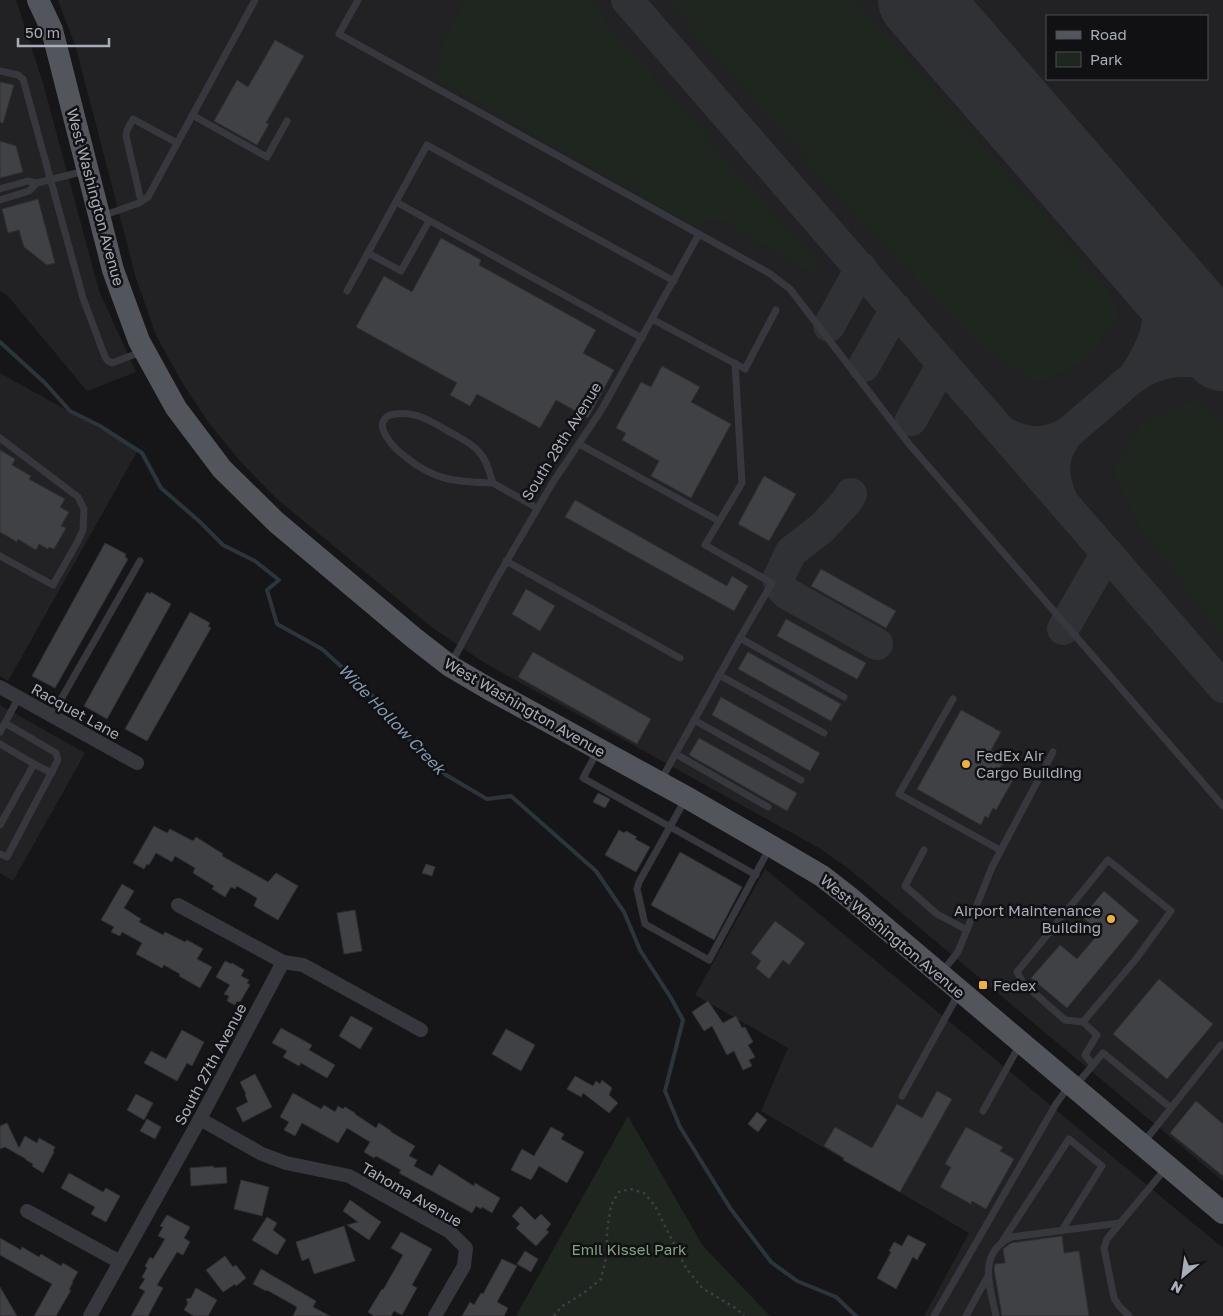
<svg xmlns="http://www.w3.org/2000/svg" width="1223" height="1316" viewBox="0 0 1223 1316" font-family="'Golos Text',sans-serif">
<rect width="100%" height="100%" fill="#161618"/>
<g fill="#222225" fill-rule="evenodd">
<polygon points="0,0 16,0 43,83 99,291 136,372 87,391 7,295 0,291"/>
<path d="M58,0H1223V1181L849,869L819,848L483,662L430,626L276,498L240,461L208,422L180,379L156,335L136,278L76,48ZM1047,16H1207V79H1047Z"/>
<polygon points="0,373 138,450 8,681 0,676"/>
<polygon points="0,705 85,753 13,881 0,873"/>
<polygon points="765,869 1223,1248 1223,1316 924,1316 969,1233 761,1111 788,1048 695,995"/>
</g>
<g fill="#1e261f">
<polygon points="466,0 587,0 719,151 820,265 820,271 811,273 724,221 707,219 701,230 431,76 439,64 441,49 451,26"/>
<polygon points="666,0 857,0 1100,280 1110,293 1119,316 1083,363 1036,383 985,348 858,219"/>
<polygon points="1194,400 1223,419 1223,637 1139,526 1113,471 1142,423"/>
<polygon points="628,1116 703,1246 770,1316 516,1316"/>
</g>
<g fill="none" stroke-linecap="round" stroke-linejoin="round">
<polyline stroke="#2c353c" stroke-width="4" points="0,342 45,383 70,411 100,426 142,453 161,488 199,521 223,545 255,561 279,580 267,590 277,624 322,649 369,692 406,736 446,775 487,799 511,796 596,871 624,912 640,950 671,998 683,1020 665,1091 680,1127 730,1208 771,1262 797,1281 836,1297 856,1316"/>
<g stroke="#303135" stroke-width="32">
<polyline points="627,0 1223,687"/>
<polyline points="829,326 861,268"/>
<polyline points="864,366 896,309"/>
<path d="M1134,377C1156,343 1166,319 1152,279C1149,270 1144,262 1140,254"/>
<polyline points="911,420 943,364"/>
<path d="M1002,432C1027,445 1044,446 1068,433C1050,457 1051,474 1062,501"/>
<path d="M1068,433C1082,421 1096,409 1110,397C1118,391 1125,383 1134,377C1160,358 1193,358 1223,367"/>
<path d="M851,494L847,501L822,528L791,552L779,577C778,584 781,588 786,593L877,644"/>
<polyline points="1063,629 1107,553"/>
</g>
<polyline stroke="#303135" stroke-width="82" points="919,0 1223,350"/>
</g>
<g fill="#404145" stroke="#303034">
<polygon points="275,40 304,56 266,123 269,124 257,145 214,121 237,80 248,87"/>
<polygon points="0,82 14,85 3,123 0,122"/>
<polygon points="0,141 16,146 23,172 0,178"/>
<polygon points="38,199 55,263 47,265 24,247 19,230 8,233 2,209"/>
<polygon points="441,238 481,260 479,265 596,330 583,353 614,370 588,418 556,400 540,428 477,394 470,406 450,395 457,383 356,327 384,276 412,292"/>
<polygon points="662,366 700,387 691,402 731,424 691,498 651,476 659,461 622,440 626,433 616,428 641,382 651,387"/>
<polygon points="0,450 15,459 12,465 31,476 29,479 65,499 60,507 69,512 61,526 66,528 54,549 49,547 48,549 39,544 36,550 18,539 17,542 0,532"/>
<polygon points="764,476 796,494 769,541 738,524"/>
<polygon points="575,500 727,586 732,576 748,586 734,611 565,517"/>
<polygon points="105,543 126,554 125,557 128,559 55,688 32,676"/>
<polygon points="821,569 896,611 886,628 811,586"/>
<polygon points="526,589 555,606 540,631 512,614"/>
<polygon points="147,592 150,594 151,592 171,604 107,719 84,706"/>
<polygon points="190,612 210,623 208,626 211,628 147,741 125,729"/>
<polygon points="786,619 866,663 857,679 777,636"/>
<polygon points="533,652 651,719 637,744 518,677"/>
<polygon points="748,652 841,704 831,721 738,669"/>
<polygon points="721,697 820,753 810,771 712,715"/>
<polygon points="961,710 1001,732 991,750 1006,759 999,769 1014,778 996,810 993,808 988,818 985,816 981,825 917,789"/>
<polygon points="699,738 797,793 787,811 689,755"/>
<polygon points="598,793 610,799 605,808 593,802"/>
<polygon points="154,826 167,833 170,829 193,841 196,837 223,854 222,856 268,882 276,873 298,886 278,920 254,906 257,898 237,886 235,889 231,887 225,897 212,889 214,886 193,873 195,868 175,856 172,862 156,853 149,865 147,864 144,869 133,863"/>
<polygon points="619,830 624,833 626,831 637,837 635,839 650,847 636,872 605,855"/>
<polygon points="680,852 742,887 714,940 651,905"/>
<polygon points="426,864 435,867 432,876 422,873"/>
<polygon points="122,884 134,891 124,908 141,919 139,922 163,935 165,932 185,942 187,940 203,949 197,959 212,967 200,988 179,976 180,974 164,965 162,968 136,954 142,943 122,932 120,936 111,932 114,927 101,920"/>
<polygon points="1104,891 1139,921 1067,1008 1031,978 1060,945 1077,959 1100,932 1082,917"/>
<polygon points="355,910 362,951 344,954 337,913"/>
<polygon points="775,921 805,943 789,965 783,960 769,979 756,968 761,961 751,953"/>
<polygon points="225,961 231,964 232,963 244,970 241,976 249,980 247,983 250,985 240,1002 237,1001 235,1005 227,1001 229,996 224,994 230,985 216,977"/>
<polygon points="1159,979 1213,1024 1167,1079 1113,1034"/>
<polygon points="708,1001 723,1023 736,1016 742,1028 745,1027 753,1042 748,1045 755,1057 749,1060 752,1066 743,1070 734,1051 727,1055 712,1026 704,1031 692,1012"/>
<polygon points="351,1016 373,1028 360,1049 339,1036"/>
<polygon points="281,1028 312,1045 309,1050 335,1065 327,1078 301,1063 299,1066 283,1057 287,1051 272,1043"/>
<polygon points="506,1029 535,1045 521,1071 492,1054"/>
<polygon points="182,1030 204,1042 192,1066 187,1063 177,1081 144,1063 151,1051 166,1059"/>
<polygon points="255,1074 272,1107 243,1122 236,1108 248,1102 245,1095 246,1094 240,1082"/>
<polygon points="575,1076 593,1086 596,1081 600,1084 602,1080 612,1088 609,1095 618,1103 609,1113 583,1093 581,1097 567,1089"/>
<polygon points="937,1091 952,1099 900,1192 843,1160 844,1158 824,1146 835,1127 872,1148 897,1104 922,1118"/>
<polygon points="293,1093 321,1109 324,1105 335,1112 338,1106 343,1109 345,1107 355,1113 355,1114 376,1128 379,1123 391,1131 391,1132 415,1146 409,1156 417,1160 414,1166 432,1176 439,1164 474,1186 475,1183 500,1198 492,1213 482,1207 481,1209 476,1206 472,1213 399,1173 401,1170 376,1156 374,1158 364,1152 370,1142 347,1128 338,1143 302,1123 295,1136 284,1130 289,1122 280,1117"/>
<polygon points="136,1094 153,1103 144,1120 127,1110"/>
<polygon points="1196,1101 1223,1124 1223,1176 1170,1133"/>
<polygon points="757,1112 767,1120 758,1132 748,1124"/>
<polygon points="147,1119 161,1127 155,1139 140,1131"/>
<polygon points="7,1123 19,1148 25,1136 37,1143 39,1138 55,1147 53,1151 54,1152 43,1173 32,1166 33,1164 26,1160 26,1159 5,1147 0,1149 0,1126"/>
<polygon points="551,1127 564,1134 561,1139 584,1152 567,1183 539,1166 531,1180 511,1170 522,1149 534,1156"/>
<polygon points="966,1127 1003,1147 1000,1151 1014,1159 986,1209 972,1201 971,1204 940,1187 951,1167 945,1164"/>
<polygon points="213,1166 214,1168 226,1167 227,1183 191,1186 190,1168"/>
<polygon points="69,1173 103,1192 106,1188 120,1196 106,1222 91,1214 95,1207 61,1188"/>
<polygon points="241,1180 269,1187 262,1216 234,1209"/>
<polygon points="350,1200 381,1222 369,1240 347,1225 358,1222 343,1211"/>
<polygon points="521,1206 535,1220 541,1214 551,1224 546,1230 549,1232 536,1246 516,1228 520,1224 512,1216"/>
<polygon points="167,1215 190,1227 184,1238 190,1242 183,1255 177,1252 157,1285 163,1288 148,1316 131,1316 145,1291 139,1288 145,1279 142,1277 147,1268 145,1266 150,1257 153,1259 165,1239 158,1236 163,1227 160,1226"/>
<polygon points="267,1217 277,1223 273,1230 286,1240 277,1255 252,1240"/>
<polygon points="344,1226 355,1261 314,1274 309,1258 302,1261 296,1242"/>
<polygon points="401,1232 432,1249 412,1285 417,1288 402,1315 394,1311 391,1316 374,1316 368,1312 382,1289 383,1290 403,1255 391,1248"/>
<polygon points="908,1235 926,1244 917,1260 913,1257 896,1289 877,1278 891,1252 889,1251 894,1242 902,1246"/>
<polygon points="1062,1236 1064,1253 1079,1251 1089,1316 1002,1316 994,1269 995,1264 1005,1263 1003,1249 1011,1243"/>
<polygon points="0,1238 21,1250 22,1247 39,1257 41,1254 61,1266 63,1263 78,1272 72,1282 73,1282 69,1290 71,1290 56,1316 34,1316 52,1284 0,1255"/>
<polygon points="525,1251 538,1259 531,1272 517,1264"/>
<polygon points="225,1256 233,1267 236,1265 246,1278 236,1286 235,1284 223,1292 206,1270"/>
<polygon points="502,1259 517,1266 497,1302 508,1308 504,1316 462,1316 470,1302 474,1305 481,1293 483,1294"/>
<polygon points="261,1269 316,1301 313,1307 330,1316 293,1316 297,1307 267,1290 266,1291 253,1284"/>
<polygon points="0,1287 17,1316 0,1316"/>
<polygon points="196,1288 217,1300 208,1316 194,1316 184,1310 188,1303 186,1299 191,1298"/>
</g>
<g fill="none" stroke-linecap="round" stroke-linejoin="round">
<polyline stroke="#3d3f44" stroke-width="2.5" stroke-dasharray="2.5 4" stroke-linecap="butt" points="554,1316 561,1307 585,1292 601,1279 607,1254 607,1231 611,1205 619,1192 630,1189 644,1193 655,1206 686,1268 702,1288 737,1309 744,1316"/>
<g stroke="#37383d" stroke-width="7">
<polyline points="358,0 339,34 769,273 790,289 909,444 1223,806"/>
<polyline points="0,71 18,75 23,79 83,298 105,357 108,361 112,363 141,352"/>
<polyline points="192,115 267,157 287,121"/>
<polyline points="37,183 85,171"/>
<polyline points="0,189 28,181 37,183 29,191 0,200"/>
<polyline points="141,201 126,136 127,130 133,119 177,143"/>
<polyline points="396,202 642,338"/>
<polyline points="102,216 139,203 148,197 255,0"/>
<polyline points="368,253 401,271 429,221"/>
<polyline points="347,291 427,145 674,281"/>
<polyline points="652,319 745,369 776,310"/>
<polyline points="735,363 742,483 705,545 772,583 740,638"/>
<polyline points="0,438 78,497 84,509 83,530 78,541 53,585 0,556"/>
<polyline points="579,444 719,521"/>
<path d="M493,483C458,482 435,481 407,458C398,451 392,446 386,436C383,431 380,424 385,419C387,415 391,415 395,414C415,411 431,421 448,431C458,437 471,442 479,452C487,460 489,472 493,483L537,508"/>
<polyline points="506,561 680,658"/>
<polyline points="451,664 494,583 553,482 602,409 699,234"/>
<polyline points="719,675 824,733"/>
<polyline points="953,699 899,794 1000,850"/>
<polyline points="52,715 140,561"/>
<polyline points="694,720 801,780"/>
<polyline points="0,732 19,697"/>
<polyline points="0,744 34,764 0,825"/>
<polyline points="597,752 583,778 756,875"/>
<polyline points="676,754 768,807"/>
<polyline points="34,764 52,773"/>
<polyline points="661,780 740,638 844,697"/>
<polyline points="685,800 639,882 637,889 645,924 709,960 769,849"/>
<polyline points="924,850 905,886 937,914 967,930"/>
<polyline points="0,854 7,857 58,760 56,753 5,723"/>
<polyline points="942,972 958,952 992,867 1053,752"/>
<polyline points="1083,1022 1136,959 1171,911 1108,860 1017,972 1023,983 1065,1020 1083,1022 1097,1035 1085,1055 1093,1065"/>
<polyline points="1076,1085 1103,1053 1171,1108"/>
<polyline points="902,1096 959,993"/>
<polyline points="983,1111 1019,1046"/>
<polyline points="1144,1142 1221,1045"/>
<polyline points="1002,1242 1069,1139 1102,1166 1062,1230"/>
<polyline points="934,1316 1056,1104 1069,1086"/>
<polyline points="966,1316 988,1276"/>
<path d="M996,1316C990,1286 977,1254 1011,1237L1120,1223"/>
<polyline points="1129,1316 1119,1306 1114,1298 1104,1248 1107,1239 1166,1168"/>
</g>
<g stroke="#37383d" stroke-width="14">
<polyline points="0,687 137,763"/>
<polyline points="178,905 283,962"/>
<polyline points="200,1119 262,1154 286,1163 349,1176 450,1232 466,1248 464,1266 435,1316"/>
<polyline points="27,1211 120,1262"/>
<polyline points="90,1316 200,1119 283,962 303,965 421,1030"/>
</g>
<polyline stroke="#53555c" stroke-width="22" points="38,0 52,30 113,270 139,341 176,408 222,469 276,522 414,638 450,666 489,689 686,797 771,846 822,876 849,897 1223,1213"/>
</g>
<g fill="#f2b134" stroke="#111113" stroke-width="2">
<circle cx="966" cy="764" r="5"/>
<circle cx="1111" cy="919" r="5"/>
<rect x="978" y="980" width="10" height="10" rx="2.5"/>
</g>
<g text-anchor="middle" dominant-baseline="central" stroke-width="5" stroke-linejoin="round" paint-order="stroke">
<g font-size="15" fill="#a8adb8" stroke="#111113">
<text transform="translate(96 197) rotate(75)">West Washington Avenue</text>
<text transform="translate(561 441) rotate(-58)">South 28th Avenue</text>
<text transform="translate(525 707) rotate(30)">West Washington Avenue</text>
<text transform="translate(76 711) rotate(29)">Racquet Lane</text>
<text transform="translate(893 936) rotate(40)">West Washington Avenue</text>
<text transform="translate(210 1064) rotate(-62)">South 27th Avenue</text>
<text transform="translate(412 1194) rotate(30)">Tahoma Avenue</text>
</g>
<g font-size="15" fill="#a8adb8" stroke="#111113" text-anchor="start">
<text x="976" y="755">FedEx Air<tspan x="976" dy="17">Cargo Building</tspan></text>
<text x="1101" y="910" text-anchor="end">Airport Maintenance<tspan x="1101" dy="17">Building</tspan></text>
<text x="993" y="985">Fedex</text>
</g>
<g font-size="15" fill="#7fa381" stroke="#111113">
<text x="629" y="1249">Emil Kissel Park</text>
</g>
<g font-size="16" font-style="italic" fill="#7f9bb3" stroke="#111113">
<text transform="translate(392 719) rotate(46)">Wide Hollow Creek</text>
</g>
</g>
<rect x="1046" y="15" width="162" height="65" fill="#111113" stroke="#4d4f55"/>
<rect x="1056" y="31" width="25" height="8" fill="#53555c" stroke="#4d4f55"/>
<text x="1090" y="40" font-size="15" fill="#a8adb8">Road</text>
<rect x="1056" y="52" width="25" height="15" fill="#1e261f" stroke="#4d4f55"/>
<text x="1090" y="65" font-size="15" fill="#a8adb8">Park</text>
<g transform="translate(1183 1276) rotate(209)" stroke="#111113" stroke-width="4" paint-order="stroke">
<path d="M0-4L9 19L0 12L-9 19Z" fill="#a8adb8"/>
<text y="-8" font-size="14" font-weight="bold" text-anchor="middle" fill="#a8adb8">N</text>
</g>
<path d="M18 38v8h91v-8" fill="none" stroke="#a8adb8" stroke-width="2.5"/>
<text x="25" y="38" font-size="15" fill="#a8adb8" stroke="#111113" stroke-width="4" paint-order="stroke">50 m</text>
</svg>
